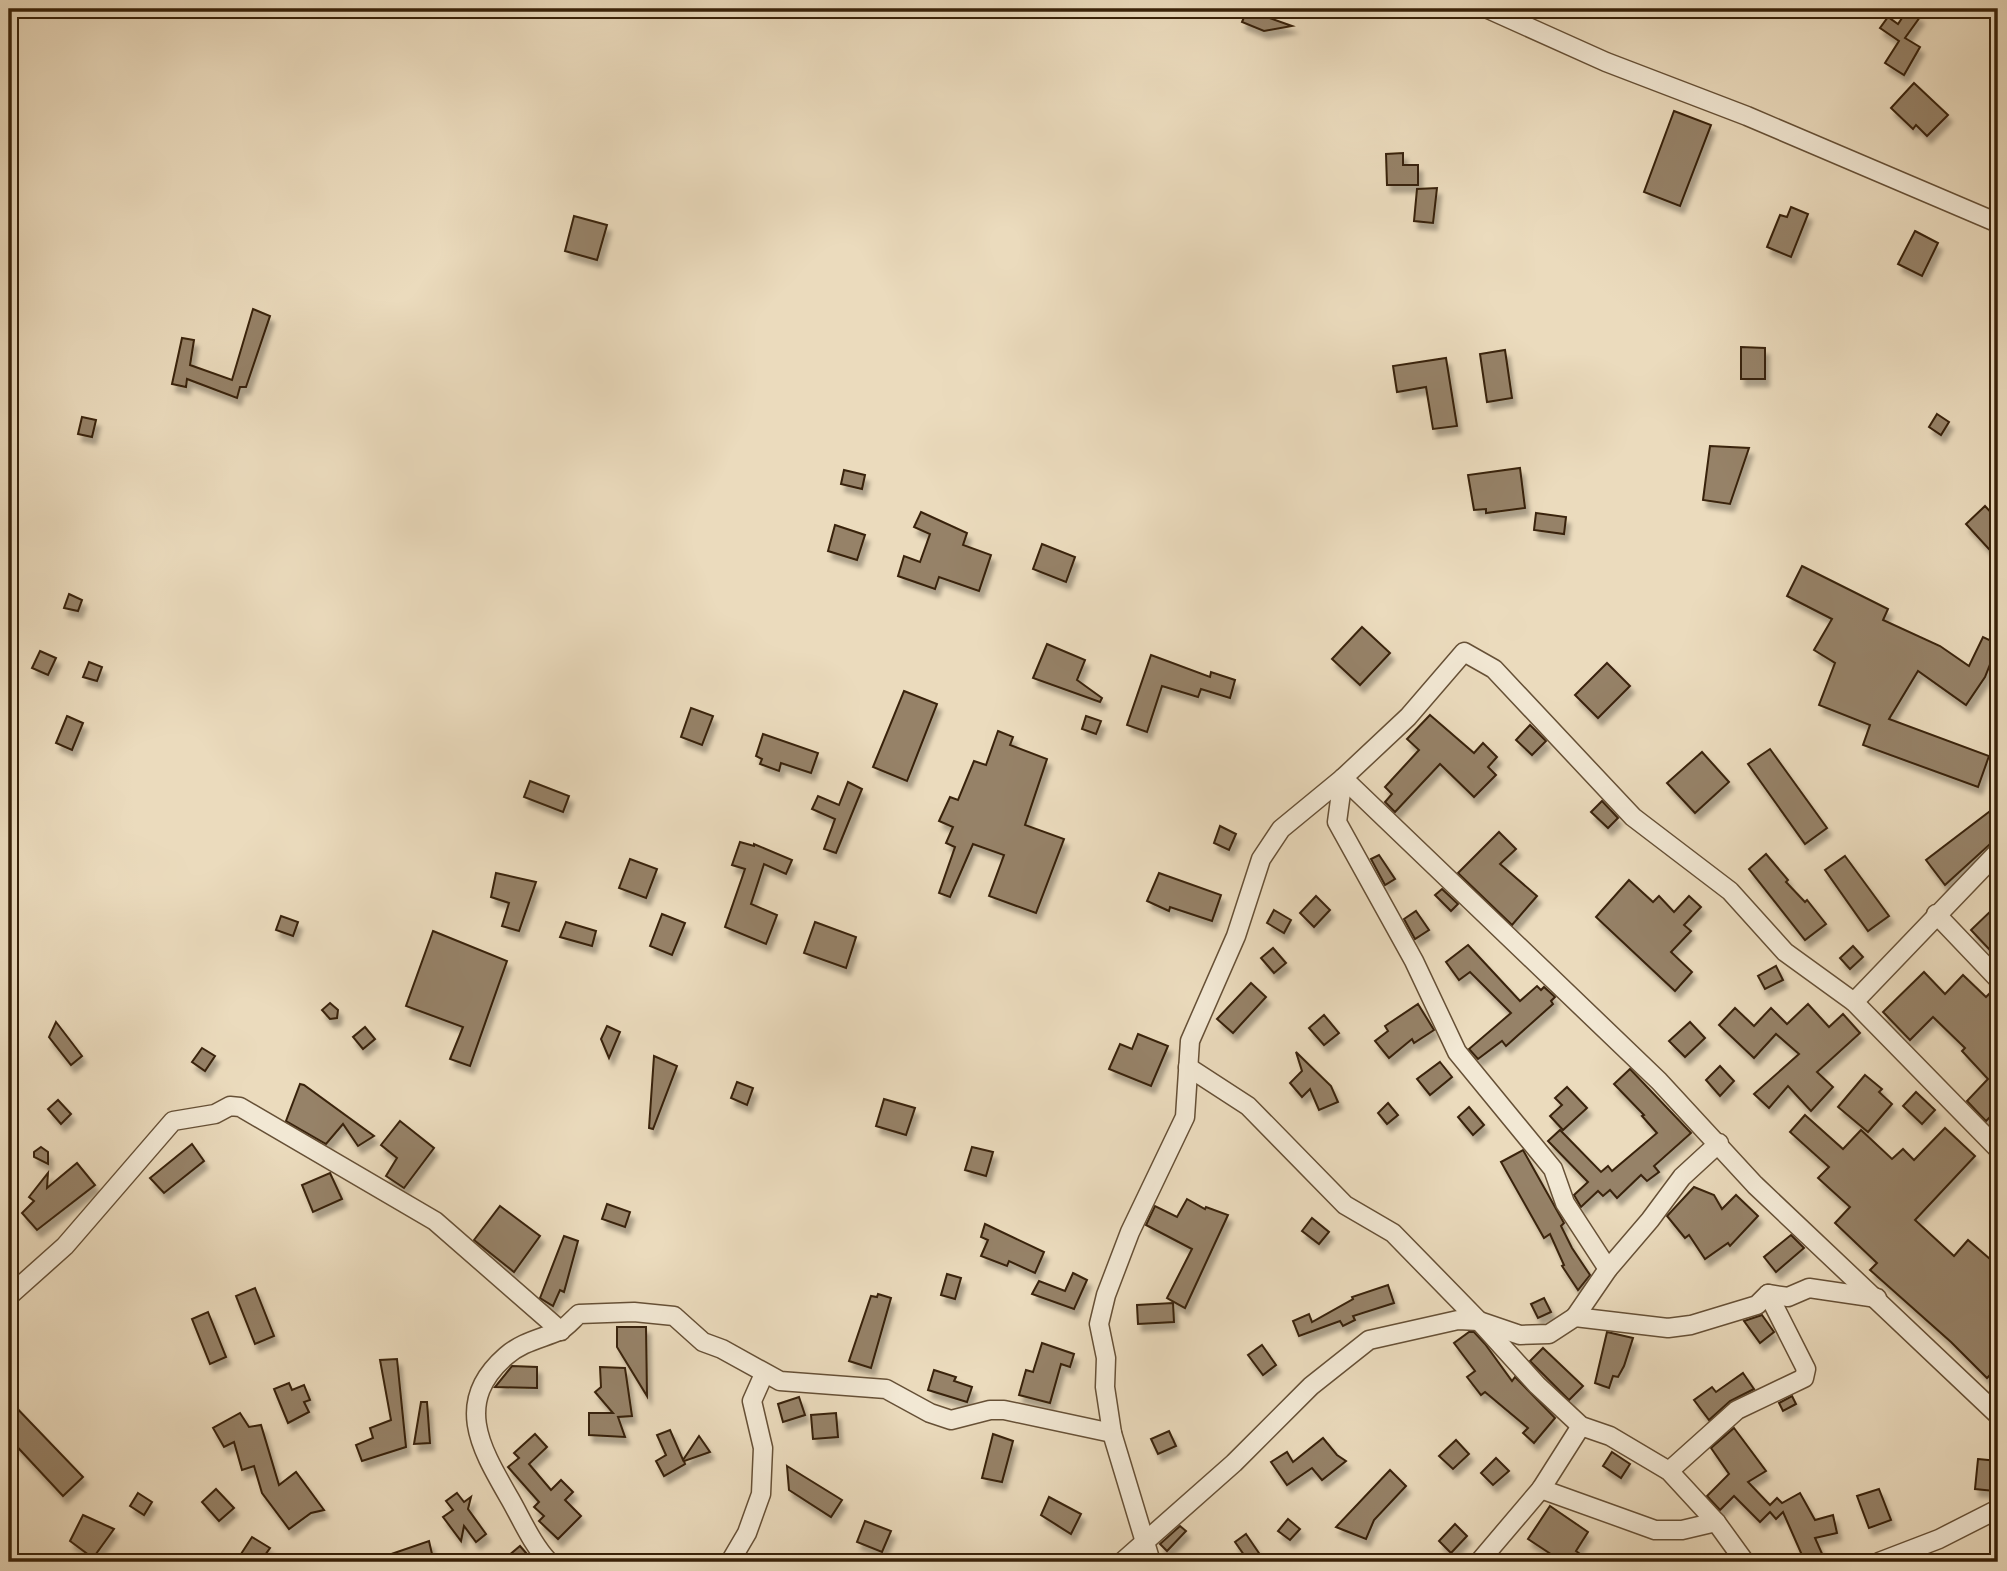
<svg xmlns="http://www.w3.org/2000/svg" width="2007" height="1571" viewBox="0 0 2007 1571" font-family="Vollkorn,serif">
<defs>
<filter id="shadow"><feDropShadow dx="4" dy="7" stdDeviation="2" flood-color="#0004"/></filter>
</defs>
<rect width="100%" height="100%" fill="#ebdbbd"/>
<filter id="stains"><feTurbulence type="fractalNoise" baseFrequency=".00286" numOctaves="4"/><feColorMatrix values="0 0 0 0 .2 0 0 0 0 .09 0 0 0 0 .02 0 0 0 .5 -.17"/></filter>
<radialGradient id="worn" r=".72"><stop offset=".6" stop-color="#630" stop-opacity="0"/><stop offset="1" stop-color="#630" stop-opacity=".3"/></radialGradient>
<g fill="#968267" stroke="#392209" stroke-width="2" filter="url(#shadow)">
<polygon points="1908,9 1920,17 1905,38 1920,47 1904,75 1885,63 1899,41 1880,28 1888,17 1898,24"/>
<polygon points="1247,10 1292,26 1264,31 1242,22"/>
<polygon points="1914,83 1948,115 1927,136 1916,125 1913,129 1891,108"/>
<polygon points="1674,111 1711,125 1680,206 1644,192"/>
<polygon points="1403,153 1403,165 1418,165 1418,185 1387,185 1386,154"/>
<polygon points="1437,188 1433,223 1414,221 1417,189"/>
<polygon points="1791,207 1808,214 1791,257 1767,247 1780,215 1787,217"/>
<polygon points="574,216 607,225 597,260 565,251"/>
<polygon points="1915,231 1938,243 1922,276 1898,264"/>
<polygon points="253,309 270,316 246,387 240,387 237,398 187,379 186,387 172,384 182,338 194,340 190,365 232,380"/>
<polygon points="1741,347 1765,348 1765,379 1741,379"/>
<polygon points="1505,350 1512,398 1487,402 1480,354"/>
<polygon points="1446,358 1457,426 1433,429 1426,387 1397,392 1393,366"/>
<polygon points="1937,414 1949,422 1941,435 1929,427"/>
<polygon points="82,417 96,420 92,437 78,434"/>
<polygon points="1710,446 1749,448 1730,504 1703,500"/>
<polygon points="1520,468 1525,508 1486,513 1486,509 1474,510 1468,475"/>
<polygon points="844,470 865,475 862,489 841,484"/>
<polygon points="1985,506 1998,520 1998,559 1966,524"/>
<polygon points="921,512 967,533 963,545 991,555 979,591 939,577 935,589 898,576 904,556 920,562 930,534 914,527"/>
<polygon points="1536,513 1566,517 1564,534 1534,530"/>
<polygon points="835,525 865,535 857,560 828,551"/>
<polygon points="1042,544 1075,557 1066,582 1033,569"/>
<polygon points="1802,566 1888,609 1883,620 1940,646 1969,666 1983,637 1998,644 1985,677 1966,705 1918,671 1889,719 1989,756 1978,787 1863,745 1870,725 1819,705 1835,663 1814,650 1832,619 1787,596"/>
<polygon points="69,594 82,600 78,611 64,608"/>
<polygon points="1362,627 1390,653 1360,685 1332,659"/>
<polygon points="1047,644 1085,660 1077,680 1102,698 1100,702 1033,678"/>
<polygon points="40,651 56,658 48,675 32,668"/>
<polygon points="1151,655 1210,677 1211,672 1235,680 1230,698 1201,689 1198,697 1162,686 1147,732 1127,725"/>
<polygon points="89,662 102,667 97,681 83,677"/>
<polygon points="1607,663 1630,686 1598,718 1575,695"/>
<polygon points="904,691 937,704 907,781 873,767"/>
<polygon points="691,708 713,716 702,745 681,737"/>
<polygon points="1430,715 1474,753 1483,743 1497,757 1488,767 1496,775 1474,797 1440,764 1395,812 1385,802 1392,794 1385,787 1419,750 1407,739"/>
<polygon points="67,716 83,723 72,750 56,743"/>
<polygon points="1086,716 1101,721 1096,734 1082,729"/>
<polygon points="1530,725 1546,741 1532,755 1516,740"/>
<polygon points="998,731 1013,737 1010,745 1047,759 1025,825 1064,839 1036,913 989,896 1004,855 973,844 950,897 939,893 955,847 946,843 953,827 939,821 950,797 958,800 974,761 986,765"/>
<polygon points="763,734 818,753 811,773 781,763 779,771 760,764 762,759 756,756"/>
<polygon points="1770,749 1827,828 1805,844 1748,764"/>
<polygon points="1702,752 1729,782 1695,813 1667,783"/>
<polygon points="530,781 569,796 563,812 524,797"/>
<polygon points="848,782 862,789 836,853 824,849 835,819 812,809 818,796 839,805"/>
<polygon points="1602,801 1618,818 1608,828 1591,812"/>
<polygon points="1998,805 1998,841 1990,844 1945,885 1926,860"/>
<polygon points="1220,826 1236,834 1229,850 1214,843"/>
<polygon points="1499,832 1516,849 1500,864 1537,896 1512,925 1458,873"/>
<polygon points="740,842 754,846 754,844 792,860 786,874 764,864 751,904 777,915 766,944 725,927 745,869 732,865"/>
<polygon points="1766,854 1788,880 1786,882 1805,902 1807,900 1826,924 1805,940 1749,869"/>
<polygon points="1379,855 1395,879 1385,885 1371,859"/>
<polygon points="1845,856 1889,916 1868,931 1825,870"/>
<polygon points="630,859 657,869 646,898 619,888"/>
<polygon points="496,873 536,882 519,931 502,926 509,903 491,897"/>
<polygon points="1159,873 1221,895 1212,921 1170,907 1169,911 1147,901"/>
<polygon points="1629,880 1653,902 1659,896 1674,912 1689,896 1701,907 1684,925 1691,931 1671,952 1692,972 1675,991 1596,917"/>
<polygon points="1442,889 1458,904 1451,911 1435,895"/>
<polygon points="1316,896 1330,910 1314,927 1300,913"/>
<polygon points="1998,904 1998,940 1989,949 1971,930"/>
<polygon points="1274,910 1291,920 1284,933 1267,923"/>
<polygon points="1416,911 1429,930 1415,939 1404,919"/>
<polygon points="662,914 685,923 672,955 650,946"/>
<polygon points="281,916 298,922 293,936 276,930"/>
<polygon points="566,922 596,931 592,946 560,937"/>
<polygon points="815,922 856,937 846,968 804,953"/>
<polygon points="433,931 507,961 470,1066 450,1059 463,1027 406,1006"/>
<polygon points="1468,945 1520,1001 1537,986 1541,990 1544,987 1555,997 1551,1001 1553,1004 1506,1046 1502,1041 1478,1059 1469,1049 1511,1013 1470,972 1459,980 1446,962"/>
<polygon points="1853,946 1863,957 1850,969 1840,958"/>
<polygon points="1273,948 1286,963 1274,973 1261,958"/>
<polygon points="1776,966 1783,980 1765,989 1758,976"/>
<polygon points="1924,972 1945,994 1963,975 1986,997 1990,993 1998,1002 1998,1109 1986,1121 1967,1101 1988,1079 1962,1051 1965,1048 1933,1017 1910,1040 1883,1012"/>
<polygon points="1251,983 1266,997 1233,1033 1217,1019"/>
<polygon points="330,1003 338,1010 337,1018 330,1019 322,1010"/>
<polygon points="1418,1004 1434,1030 1414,1043 1412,1039 1389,1058 1375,1041 1388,1031 1385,1026"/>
<polygon points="1808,1004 1829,1027 1843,1014 1860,1033 1817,1072 1833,1087 1811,1111 1788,1086 1769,1108 1754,1094 1799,1054 1776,1034 1754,1058 1719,1025 1735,1008 1754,1026 1771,1008 1787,1024"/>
<polygon points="1324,1015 1339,1033 1324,1045 1309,1028"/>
<polygon points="56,1022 82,1056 71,1065 49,1037"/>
<polygon points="1690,1022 1705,1038 1685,1057 1669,1041"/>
<polygon points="607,1026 620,1032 609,1058 601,1039"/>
<polygon points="365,1027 375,1039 363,1049 353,1037"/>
<polygon points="1138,1034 1168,1046 1151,1086 1109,1069 1120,1044 1132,1049"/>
<polygon points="202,1048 215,1056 205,1071 192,1062"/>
<polygon points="1296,1052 1331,1086 1338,1102 1319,1110 1310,1089 1302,1097 1290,1083 1302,1071"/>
<polygon points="654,1056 677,1066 653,1129 649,1128"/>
<polygon points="1440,1062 1452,1077 1430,1095 1417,1079"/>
<polygon points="1720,1066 1734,1081 1720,1096 1706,1080"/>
<polygon points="1630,1069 1691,1133 1654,1166 1659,1172 1647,1181 1641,1175 1617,1198 1610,1190 1603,1196 1598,1191 1581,1207 1574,1195 1588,1182 1548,1141 1560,1130 1601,1172 1608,1166 1612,1171 1657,1133 1642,1116 1644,1115 1614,1084"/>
<polygon points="1865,1075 1882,1089 1879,1092 1892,1104 1868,1132 1838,1107"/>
<polygon points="737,1082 753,1088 747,1105 731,1098"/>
<polygon points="300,1084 304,1085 374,1136 358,1146 343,1124 326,1144 286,1121"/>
<polygon points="1567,1087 1587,1108 1563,1130 1550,1116 1562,1105 1555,1098"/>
<polygon points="1916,1092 1935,1110 1922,1124 1903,1106"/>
<polygon points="884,1099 915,1108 906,1135 876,1126"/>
<polygon points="58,1100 71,1114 61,1124 48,1109"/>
<polygon points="1388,1103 1398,1115 1387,1124 1378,1113"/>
<polygon points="1469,1107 1484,1125 1473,1135 1458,1117"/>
<polygon points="1805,1115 1843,1149 1861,1130 1892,1159 1903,1149 1914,1160 1945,1128 1975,1156 1915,1220 1954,1256 1968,1240 1998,1266 1998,1290 1992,1297 1998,1303 1998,1367 1987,1378 1951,1342 1870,1270 1877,1263 1835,1223 1850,1207 1818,1178 1829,1167 1790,1132"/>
<polygon points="400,1121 434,1148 404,1188 386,1176 397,1158 381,1145"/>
<polygon points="192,1144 204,1161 164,1193 150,1178"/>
<polygon points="41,1147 48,1152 48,1164 34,1157 34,1152"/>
<polygon points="972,1147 993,1152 986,1176 965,1170"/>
<polygon points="1523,1150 1564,1223 1561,1226 1572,1248 1590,1275 1578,1290 1562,1266 1564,1265 1550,1234 1544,1238 1501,1162"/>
<polygon points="77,1163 95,1185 37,1230 22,1213 34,1201 29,1197 48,1173 47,1188"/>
<polygon points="330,1173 342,1199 313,1212 302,1185"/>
<polygon points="1694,1187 1714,1195 1722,1209 1736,1195 1758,1216 1730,1246 1728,1243 1705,1259 1689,1235 1685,1238 1667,1216"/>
<polygon points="1187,1199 1205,1209 1206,1207 1228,1215 1185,1308 1167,1298 1192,1249 1146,1225 1155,1206 1177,1217"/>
<polygon points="607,1204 630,1212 625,1227 602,1219"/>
<polygon points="500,1206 540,1236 514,1272 474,1240"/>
<polygon points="1312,1218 1329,1232 1319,1244 1302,1231"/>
<polygon points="985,1224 1044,1252 1035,1273 1009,1261 1007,1266 981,1256 988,1240 981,1237"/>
<polygon points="1791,1235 1804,1248 1776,1272 1764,1257"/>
<polygon points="564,1236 578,1241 564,1292 560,1290 553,1306 540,1298"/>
<polygon points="1073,1273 1087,1280 1074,1309 1032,1294 1039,1281 1065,1291"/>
<polygon points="947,1274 961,1278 955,1299 941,1295"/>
<polygon points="1388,1285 1394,1303 1353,1316 1355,1320 1343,1326 1340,1321 1299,1336 1293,1321 1309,1314 1312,1322 1353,1299 1352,1297"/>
<polygon points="255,1288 274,1336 255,1344 236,1296"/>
<polygon points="878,1294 891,1298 871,1368 849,1361 871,1296 877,1297"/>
<polygon points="1544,1298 1551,1312 1538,1318 1531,1304"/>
<polygon points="1173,1303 1174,1322 1138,1324 1137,1305"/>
<polygon points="208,1312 226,1357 210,1364 192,1319"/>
<polygon points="1762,1315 1774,1332 1760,1343 1744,1321"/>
<polygon points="617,1327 646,1327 647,1396 617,1347"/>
<polygon points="1469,1332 1474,1332 1485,1344 1512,1381 1515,1377 1555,1418 1534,1443 1523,1433 1528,1428 1485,1392 1481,1395 1467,1377 1475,1371 1454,1343"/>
<polygon points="1607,1332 1633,1338 1624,1366 1618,1377 1613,1376 1609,1388 1595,1383"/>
<polygon points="1042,1343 1074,1354 1070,1367 1061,1364 1050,1403 1019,1395 1026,1370 1033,1372"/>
<polygon points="1262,1345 1276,1365 1263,1375 1248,1355"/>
<polygon points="1543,1348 1583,1386 1569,1400 1530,1361"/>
<polygon points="397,1359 406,1447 362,1461 356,1445 373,1438 370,1428 391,1420 380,1360"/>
<polygon points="512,1366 537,1367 537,1388 495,1387"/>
<polygon points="600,1367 625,1368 632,1416 618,1417 625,1437 589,1435 589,1413 613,1413 595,1392 601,1387"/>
<polygon points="934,1370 956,1377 954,1381 972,1387 967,1402 928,1390"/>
<polygon points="1743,1373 1754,1389 1730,1401 1709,1420 1694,1400 1712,1387 1716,1392"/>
<polygon points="289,1383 292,1390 304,1385 310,1400 304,1402 309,1412 288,1423 274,1389"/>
<polygon points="1792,1396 1796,1404 1783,1411 1779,1403"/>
<polygon points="799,1397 805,1415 783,1422 778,1404"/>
<polygon points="9,1400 83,1477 63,1496 9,1438"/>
<polygon points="421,1402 427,1402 430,1443 414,1444"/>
<polygon points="240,1413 249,1427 261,1425 279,1485 296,1472 324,1510 311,1513 289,1529 262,1493 254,1466 242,1470 234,1442 224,1447 213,1428"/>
<polygon points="836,1413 838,1437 813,1439 811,1415"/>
<polygon points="1734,1428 1766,1471 1748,1482 1770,1505 1777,1498 1782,1503 1800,1493 1815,1520 1833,1515 1837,1533 1815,1538 1823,1556 1805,1562 1783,1512 1776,1519 1770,1512 1760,1522 1734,1496 1720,1510 1707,1496 1729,1474 1711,1448"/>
<polygon points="670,1430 683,1460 699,1436 710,1452 684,1461 685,1464 664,1476 656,1461 666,1455 657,1435"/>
<polygon points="1169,1431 1176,1446 1158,1454 1151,1439"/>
<polygon points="535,1434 547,1447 529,1464 551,1490 561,1480 573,1492 565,1500 581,1516 558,1539 539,1521 544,1516 534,1507 539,1502 508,1467 519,1458 514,1453"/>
<polygon points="993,1434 1013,1441 1002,1482 982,1478"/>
<polygon points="1323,1438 1337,1455 1346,1461 1322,1480 1312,1468 1287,1485 1271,1462 1287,1452 1293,1462"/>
<polygon points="1456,1440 1469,1454 1453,1469 1439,1456"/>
<polygon points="1612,1452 1630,1464 1621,1478 1603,1466"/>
<polygon points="1496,1458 1509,1471 1493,1485 1481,1473"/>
<polygon points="1978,1459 1998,1461 1994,1491 1975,1489"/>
<polygon points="787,1466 842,1500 831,1517 789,1490"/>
<polygon points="1390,1470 1406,1486 1374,1520 1366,1539 1336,1527"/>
<polygon points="216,1489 234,1508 219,1521 202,1502"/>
<polygon points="1879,1489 1891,1520 1869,1528 1857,1496"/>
<polygon points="138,1493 152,1502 144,1515 130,1506"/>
<polygon points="457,1493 464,1502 471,1497 468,1509 486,1534 476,1542 464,1526 461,1541 443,1517 453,1510 446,1501"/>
<polygon points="1049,1497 1081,1514 1071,1534 1041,1515"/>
<polygon points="1550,1506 1588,1532 1576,1551 1591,1562 1563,1562 1528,1539"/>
<polygon points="83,1515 114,1529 93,1558 70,1541"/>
<polygon points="1288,1519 1300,1529 1290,1540 1278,1531"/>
<polygon points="865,1521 891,1531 882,1552 857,1542"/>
<polygon points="1455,1524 1467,1536 1451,1553 1439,1541"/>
<polygon points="1180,1526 1186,1531 1167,1551 1160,1544"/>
<polygon points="1246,1534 1265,1562 1249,1562 1235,1542"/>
<polygon points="252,1537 270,1548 260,1562 241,1554"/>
<polygon points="429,1541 432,1554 418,1557 419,1560 368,1562"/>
<polygon points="520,1546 534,1562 501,1562"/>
</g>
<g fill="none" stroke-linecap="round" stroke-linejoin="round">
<g stroke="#665036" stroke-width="21">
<g id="minor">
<polyline points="1488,9 1606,62 1747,116 1998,223"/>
<polyline points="1343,778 1659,1081 1755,1185 1998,1415"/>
<polyline points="1343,778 1337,822 1414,961 1457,1052 1553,1169 1565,1203 1608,1269"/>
<polyline points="1936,914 1998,979"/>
<polyline points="1854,1002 1998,852"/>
<polyline points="1188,1067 1248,1106 1345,1205 1393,1233 1479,1321 1537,1385 1581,1426 1610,1436 1669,1471 1716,1522 1745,1562"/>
<polyline points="9,1296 65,1246 173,1121 215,1114 230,1106 240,1107 435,1221 561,1331"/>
<polyline points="1575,1317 1608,1269 1650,1220 1682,1177 1719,1143"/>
<polyline points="1669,1471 1737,1410 1804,1378 1806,1369 1768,1294"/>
<polyline points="1541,1489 1655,1530 1682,1530 1716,1522"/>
<path d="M549,1562C532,1544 522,1520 510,1499C482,1450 452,1403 506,1356C522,1342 540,1339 559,1331C566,1328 573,1319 579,1314L634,1312L674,1316L703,1342L722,1349L780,1381L886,1389L930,1413L951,1420L990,1410H1004L1112,1433"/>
<polyline points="730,1562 747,1533 761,1494 763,1448 752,1401 764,1374"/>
<polyline points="1122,1562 1234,1463 1311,1386 1369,1340 1458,1320 1479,1321 1520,1335 1549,1334 1575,1317 1668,1328 1691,1325 1757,1305 1768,1294 1788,1297 1809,1288 1877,1298"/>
<polyline points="1151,1562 1112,1433 1105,1387 1106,1358 1099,1324 1106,1295 1130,1232 1185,1117 1190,1041 1236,936 1261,859 1281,829 1343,778 1408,717 1464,652 1494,669 1633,817 1730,891 1785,952 1854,1002 1998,1149"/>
<polyline points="1479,1562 1541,1489 1581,1426"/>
<polyline points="1879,1562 1939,1539 1998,1509"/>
</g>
</g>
<use href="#minor" stroke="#f2e8d4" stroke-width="18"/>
</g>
<rect width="2007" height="1571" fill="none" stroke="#ebdbbd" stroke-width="35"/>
<rect x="10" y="10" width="1986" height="1550" fill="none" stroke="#392209" stroke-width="3.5"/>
<rect x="18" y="18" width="1972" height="1536" fill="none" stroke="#392209" stroke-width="2"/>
<rect width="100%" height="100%" filter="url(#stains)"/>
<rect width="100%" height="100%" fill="url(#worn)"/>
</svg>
